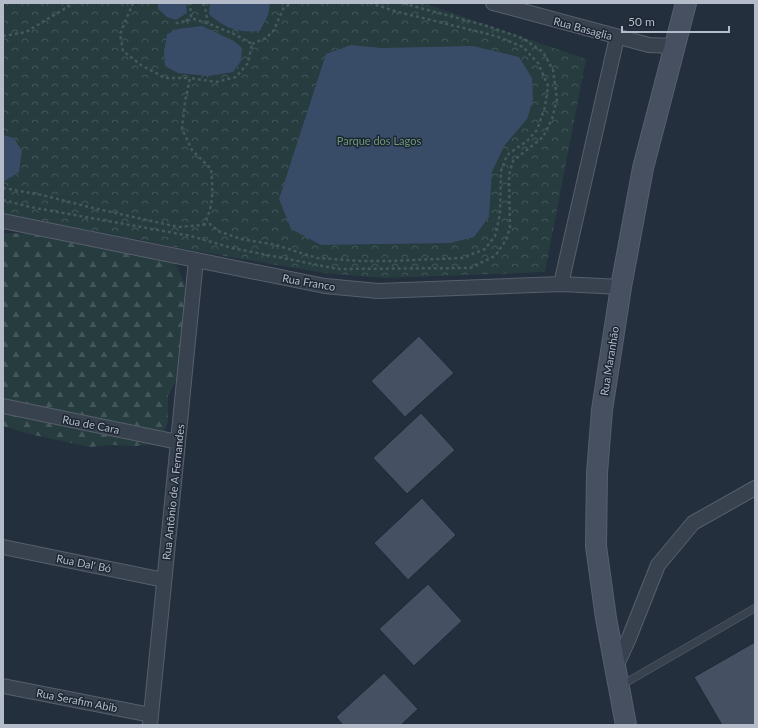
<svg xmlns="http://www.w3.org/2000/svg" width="758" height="728" viewBox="0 0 758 728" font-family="Lato,sans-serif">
<defs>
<pattern id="forest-firs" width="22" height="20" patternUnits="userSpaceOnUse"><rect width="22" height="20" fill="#263c3f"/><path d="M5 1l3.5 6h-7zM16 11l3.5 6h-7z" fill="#435659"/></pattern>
<pattern id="park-crowns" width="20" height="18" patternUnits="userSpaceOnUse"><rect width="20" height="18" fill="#263c3f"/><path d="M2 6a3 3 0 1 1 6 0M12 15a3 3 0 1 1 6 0" fill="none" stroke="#435659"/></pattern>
</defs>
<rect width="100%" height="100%" fill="#242f3e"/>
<polygon fill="url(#forest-firs)" points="3,233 43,234 174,261 184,282 189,304 179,376 168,395 168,422 159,444 136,446 112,445 90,447 29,434 3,426"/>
<polygon fill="url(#park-crowns)" points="3,3 423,3 586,59 545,272 384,278 323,273 196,251 3,213"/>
<g fill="#394c67">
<polygon points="158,3 186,3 187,13 176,20 167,17 158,9"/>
<path d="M210,3H270L268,15L260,31C238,33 226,29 209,14Z"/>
<polygon points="202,26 234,41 242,48 241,61 233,72 209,76 178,73 165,66 164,52 167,34 178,29"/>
<polygon points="351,45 382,48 473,46 519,57 532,78 533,100 527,119 504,146 492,172 489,217 474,237 450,243 321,245 291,229 279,199 326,54"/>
<polygon points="3,135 14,138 22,151 19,172 3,182"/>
</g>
<g fill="#455162" stroke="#1f2835">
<polygon points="419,336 454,373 405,417 371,381"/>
<polygon points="421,413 455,450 407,494 373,458"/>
<polygon points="422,498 456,535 408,580 374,543"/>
<polygon points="428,584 462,621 414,666 379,629"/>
<polygon points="755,642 755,725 722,725 694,677"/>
<polygon points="384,673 418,709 401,725 343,725 336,717"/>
</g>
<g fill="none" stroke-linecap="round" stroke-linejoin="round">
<g stroke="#565f6c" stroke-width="8">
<polyline id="service" points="620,686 755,608"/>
</g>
<g stroke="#565f6c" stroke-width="16">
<g id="minor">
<polyline points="493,3 649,45 674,46"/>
<polyline points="3,221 325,286 378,291 561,284 621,287"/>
<polyline points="561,284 617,37"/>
<polyline points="3,406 178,442"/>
<polyline points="3,547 164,580"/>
<polyline points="615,669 629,638 658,565 693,523 755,488"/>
<polyline points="3,686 151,715"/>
<polyline points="150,725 196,260"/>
</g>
</g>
<g stroke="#565f6c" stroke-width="22">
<polyline id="secondary" points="626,725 606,618 596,546 597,473 602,410 621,287 643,168 686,3"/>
</g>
<g stroke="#44595c" stroke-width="2.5" stroke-dasharray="3 3" stroke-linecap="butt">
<polyline points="133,3 120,34 123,51 141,65 165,78 190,78"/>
<polyline points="204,3 208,23"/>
<polyline points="186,21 191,16 190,3"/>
<polyline points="3,36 26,32 74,3"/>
<polyline points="252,44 266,38 274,30 283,9 291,3"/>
<path d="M3,188L42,195L89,207L178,227L203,225C214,208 213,189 211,169L192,150L182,129L185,102L190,78L216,82L236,77L248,63L252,44L234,34L212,25L194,19L173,24"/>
<polyline points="3,200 30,207 191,236 232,248 338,269 470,268 495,256 506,240 510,228 509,175 513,161 543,137 552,119 557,99 553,70 543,52 522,38 487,26 402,3"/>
<polyline points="203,225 210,224 218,231 241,239 276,245 317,258 361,261 391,261 462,258 485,249 495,236 500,214 501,171 507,155 527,141 537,130 545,107 548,86 538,63 523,47 496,36 398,12 370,3"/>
</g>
<use href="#service" stroke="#38414e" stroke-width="7"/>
<use href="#minor" stroke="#38414e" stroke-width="14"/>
<use href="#secondary" stroke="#465061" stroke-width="20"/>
</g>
<g text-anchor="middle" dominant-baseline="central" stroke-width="3" stroke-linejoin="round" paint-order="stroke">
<g font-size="11" fill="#b4bcc9" stroke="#1d2633">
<text transform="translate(583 28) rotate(15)">Rua Basaglia</text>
<text transform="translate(309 282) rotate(10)">Rua Franco</text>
<text transform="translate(609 361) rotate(-81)">Rua Maranhão</text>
<text transform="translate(91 424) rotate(11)">Rua de Cara</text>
<text transform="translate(173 492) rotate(-84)">Rua Antônio de A Fernandes</text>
<text transform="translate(84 563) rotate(11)">Rua Dal' Bó</text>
<text transform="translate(77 700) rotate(11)">Rua Serafim Abib</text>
</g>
<g font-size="11" fill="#6b9a76" stroke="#1d2633">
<text x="379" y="140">Parque dos Lagos</text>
</g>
</g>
<rect width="758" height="728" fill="none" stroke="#b4bcc9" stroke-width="8"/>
<path d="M622 26v6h107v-6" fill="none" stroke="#b4bcc9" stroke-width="2"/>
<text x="628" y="26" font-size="12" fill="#b4bcc9" stroke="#1d2633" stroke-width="3" paint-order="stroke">50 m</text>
</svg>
